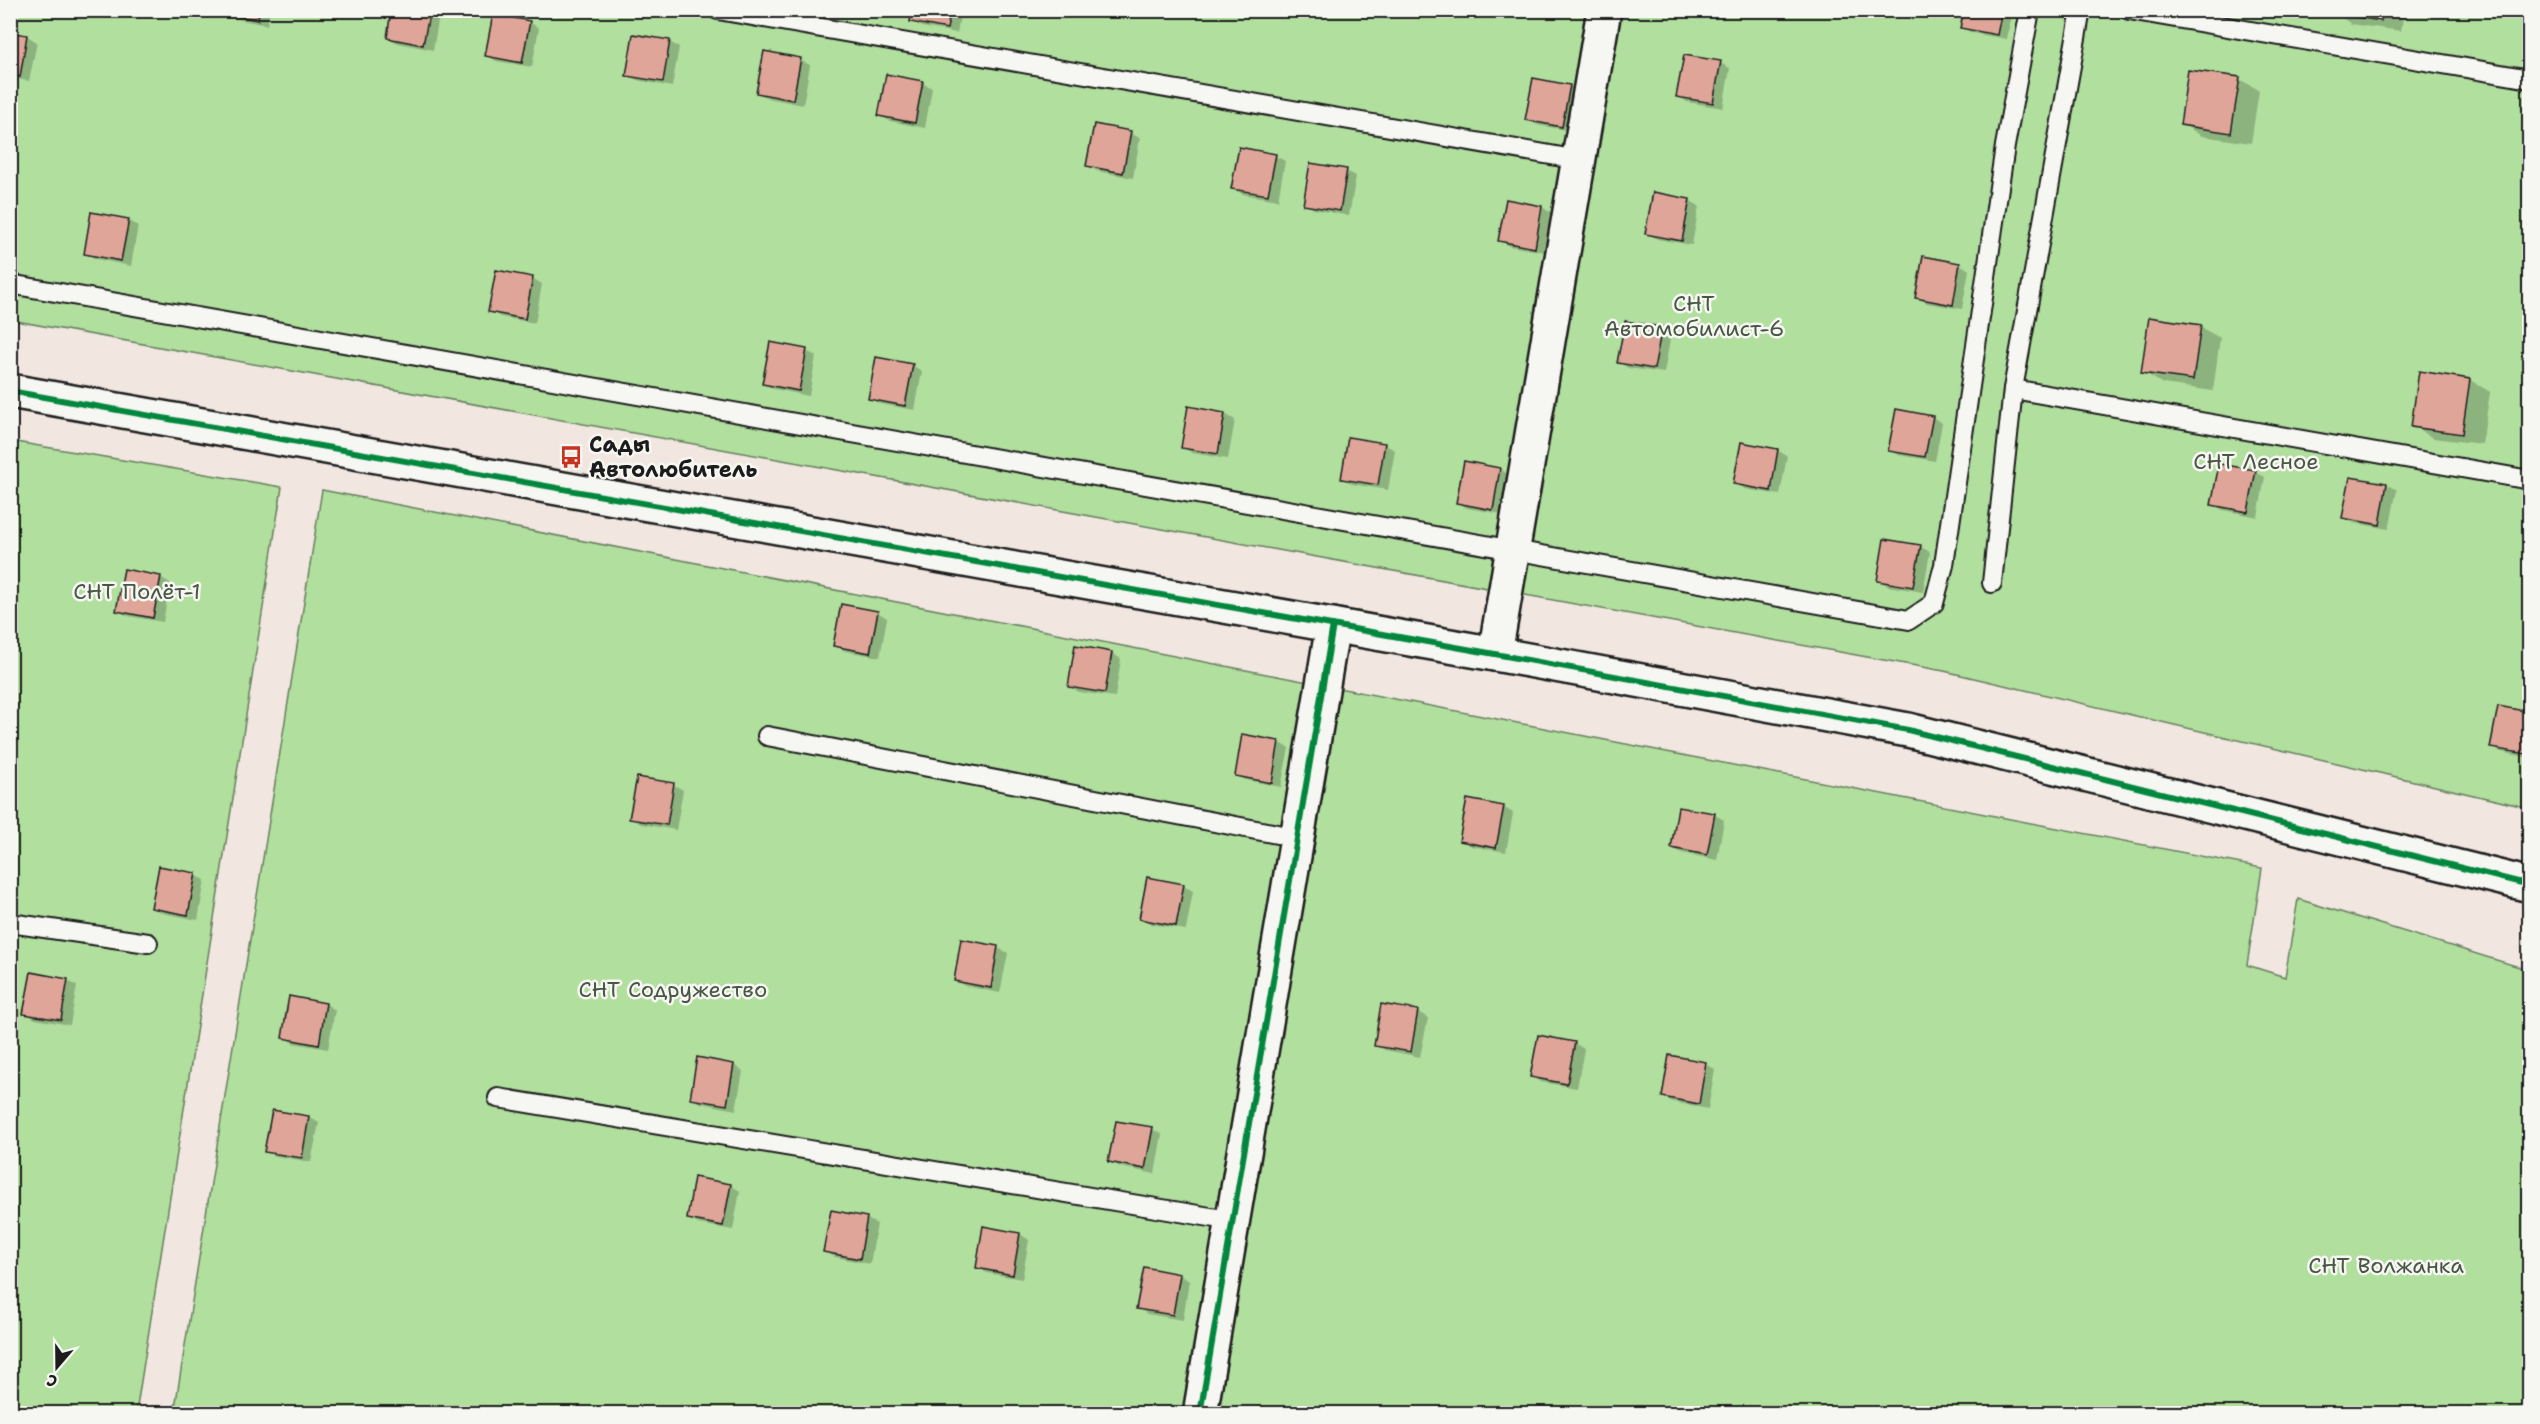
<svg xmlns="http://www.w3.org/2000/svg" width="2540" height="1424" viewBox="0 0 2540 1424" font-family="'Shantell Sans',sans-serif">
<rect width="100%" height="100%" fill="#f1e6e0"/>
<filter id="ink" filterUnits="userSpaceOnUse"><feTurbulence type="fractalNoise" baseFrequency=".0167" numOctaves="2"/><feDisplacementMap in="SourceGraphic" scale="12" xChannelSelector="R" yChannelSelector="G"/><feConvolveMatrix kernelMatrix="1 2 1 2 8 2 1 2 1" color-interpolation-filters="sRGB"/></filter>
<g filter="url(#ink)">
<g fill="#b0df9e" stroke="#667e5d" stroke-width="1.5">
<polygon points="10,11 2529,11 2529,808 1944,671 11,320"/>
<polygon points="10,441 282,487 136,1413 11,1413"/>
<polygon points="322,490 2262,868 2247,965 2285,977 2298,899 2529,970 2529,1413 174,1414"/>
</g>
<g fill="#0003">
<polygon points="223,10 270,10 267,25 232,18 222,13"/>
<polygon points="393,10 440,10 433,50 398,43 388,38"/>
<polygon points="914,10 961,10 957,33 922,27 912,21"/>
<polygon points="1965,10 2012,10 2007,39 1972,33 1962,27"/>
<polygon points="2332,10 2404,10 2401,31 2351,24"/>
<polygon points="529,22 539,28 532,67 496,61 487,55"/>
<polygon points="10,33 27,36 37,42 29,81 10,78"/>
<polygon points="669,42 679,47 672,87 637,80 627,75"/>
<polygon points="800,60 810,65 803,105 768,98 758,93"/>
<polygon points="1720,63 1730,68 1723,108 1687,102 1678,96"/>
<polygon points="2239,79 2259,90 2251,143 2202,136 2182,124"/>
<polygon points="922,83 932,88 925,128 890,121 880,116"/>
<polygon points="1569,86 1579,92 1572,131 1537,125 1527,119"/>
<polygon points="1130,133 1140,138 1133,178 1097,171 1088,165"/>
<polygon points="1275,156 1285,161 1278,200 1242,194 1233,188"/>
<polygon points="1346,171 1356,176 1349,216 1314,209 1304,204"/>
<polygon points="1689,200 1699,206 1692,245 1657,239 1647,233"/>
<polygon points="1542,207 1551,213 1545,252 1509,246 1500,240"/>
<polygon points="128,220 138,226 131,266 96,259 86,254"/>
<polygon points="1960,264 1969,270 1962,309 1927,303 1917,298"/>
<polygon points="532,278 542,284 535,323 500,317 490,311"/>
<polygon points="2200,327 2220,338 2213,391 2163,384 2143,372"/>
<polygon points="1661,328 1671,334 1664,373 1628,368 1619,362"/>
<polygon points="806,351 816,356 809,396 774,389 764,384"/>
<polygon points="912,365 922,371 915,410 880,404 870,398"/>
<polygon points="2421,373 2470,380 2490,392 2482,444 2433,438 2413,426"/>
<polygon points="1189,408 1225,414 1235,420 1228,459 1192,453 1182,447"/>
<polygon points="1932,417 1942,423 1935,461 1899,455 1890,450"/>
<polygon points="1350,439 1385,445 1395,450 1388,490 1352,484 1342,478"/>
<polygon points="1777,450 1787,456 1780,495 1745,489 1735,483"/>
<polygon points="1500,469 1509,475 1502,514 1467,508 1458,502"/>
<polygon points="2255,472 2265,477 2258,517 2223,510 2213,505"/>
<polygon points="2351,478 2387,484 2397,490 2389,529 2354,523 2344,518"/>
<polygon points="1921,547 1930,552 1923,592 1888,586 1878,580"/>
<polygon points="160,577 170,583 163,622 128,616 118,610"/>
<polygon points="877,612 887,618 880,657 845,651 835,645"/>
<polygon points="1112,653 1121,659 1115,697 1079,692 1069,686"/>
<polygon points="2530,713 2530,758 2501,752 2492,747"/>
<polygon points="1244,735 1279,742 1289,748 1281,787 1246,780 1236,775"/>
<polygon points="638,779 674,785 683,790 676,830 641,824 631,818"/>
<polygon points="1503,807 1513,813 1506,852 1471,846 1461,840"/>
<polygon points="1715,815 1724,820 1717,860 1682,853 1672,848"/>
<polygon points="195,875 205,880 198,920 162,913 153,908"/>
<polygon points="1183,885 1193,891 1186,930 1151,924 1141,918"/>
<polygon points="963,941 998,948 1008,953 1000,993 965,986 955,980"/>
<polygon points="68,981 77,986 70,1025 35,1019 25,1013"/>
<polygon points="326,1004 335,1010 328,1049 293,1043 283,1037"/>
<polygon points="1383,1005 1418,1012 1428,1018 1420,1057 1385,1050 1375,1045"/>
<polygon points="1574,1043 1584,1049 1577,1088 1541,1082 1532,1076"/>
<polygon points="1705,1064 1715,1069 1708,1109 1673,1102 1663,1097"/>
<polygon points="734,1065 743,1071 736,1110 701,1103 691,1098"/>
<polygon points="273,1111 309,1117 319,1123 311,1162 276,1156 266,1151"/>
<polygon points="1152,1129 1162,1134 1155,1174 1120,1167 1110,1162"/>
<polygon points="730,1185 740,1191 733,1230 698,1224 688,1218"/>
<polygon points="832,1212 867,1219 877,1224 870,1264 835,1257 825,1252"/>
<polygon points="1020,1234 1029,1240 1022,1279 987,1273 977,1267"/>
<polygon points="1180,1275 1189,1281 1183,1320 1147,1314 1138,1308"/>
</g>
<g fill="#dea598" stroke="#1c1c1c" stroke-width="1.5">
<polygon points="221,10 259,10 258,20 221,13"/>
<polygon points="391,10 430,10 423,45 387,38"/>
<polygon points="912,10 951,10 947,29 910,22"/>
<polygon points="1964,10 2002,10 1997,35 1960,28"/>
<polygon points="2330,10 2382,10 2381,21 2330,13"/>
<polygon points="493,14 530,21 522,63 485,56"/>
<polygon points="10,32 27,35 20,77 10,75"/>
<polygon points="633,34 670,40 663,82 626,76"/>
<polygon points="764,51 801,58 793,100 756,93"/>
<polygon points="1684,55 1721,61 1713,103 1676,97"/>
<polygon points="2188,70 2240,77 2231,133 2180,125"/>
<polygon points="886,74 923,81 915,123 878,116"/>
<polygon points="1533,78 1570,85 1562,127 1525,120"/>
<polygon points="1094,124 1131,131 1123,173 1086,166"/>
<polygon points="1239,147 1276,154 1268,195 1231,189"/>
<polygon points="1310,163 1347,169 1340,211 1303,205"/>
<polygon points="1653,192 1690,199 1682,241 1645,234"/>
<polygon points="1506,199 1542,206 1535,248 1498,241"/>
<polygon points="91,212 129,219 121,261 84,254"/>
<polygon points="1923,256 1960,263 1953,305 1915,298"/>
<polygon points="496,270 533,277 525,319 488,312"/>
<polygon points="2149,317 2201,325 2193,380 2141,373"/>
<polygon points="1625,321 1662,327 1654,369 1617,363"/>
<polygon points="770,342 807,349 799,391 762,384"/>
<polygon points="876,357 913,364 905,406 868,399"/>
<polygon points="2419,371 2470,379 2462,434 2411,427"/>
<polygon points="1188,406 1225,413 1218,454 1181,448"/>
<polygon points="1896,409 1933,416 1925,457 1888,451"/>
<polygon points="1348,437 1385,443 1378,485 1341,479"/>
<polygon points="1741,442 1778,449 1771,491 1733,484"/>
<polygon points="1464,461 1500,468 1493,510 1456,503"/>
<polygon points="2219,464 2256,470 2248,512 2211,505"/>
<polygon points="2350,477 2387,483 2380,525 2342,518"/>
<polygon points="1884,539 1921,545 1913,587 1877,581"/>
<polygon points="124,569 161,576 153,618 116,611"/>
<polygon points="841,604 878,611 870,653 833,646"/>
<polygon points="1075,645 1112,652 1105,693 1068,687"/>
<polygon points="2498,706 2530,712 2527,754 2490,748"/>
<polygon points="1242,734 1279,741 1272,783 1235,776"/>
<polygon points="637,777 674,783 667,825 629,819"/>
<polygon points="1467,799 1504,806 1496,848 1459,841"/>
<polygon points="1678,807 1715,813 1707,855 1671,848"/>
<polygon points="159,866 196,873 188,915 151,908"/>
<polygon points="1147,877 1184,884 1176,926 1139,919"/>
<polygon points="961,939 998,946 991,988 954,981"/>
<polygon points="31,972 68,979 61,1020 23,1014"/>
<polygon points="289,996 326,1003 319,1045 282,1038"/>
<polygon points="1381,1004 1418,1010 1411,1052 1374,1046"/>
<polygon points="1538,1035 1575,1042 1567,1084 1530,1077"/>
<polygon points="1669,1055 1706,1062 1699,1104 1662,1097"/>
<polygon points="697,1057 734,1064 727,1105 690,1099"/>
<polygon points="272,1110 309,1116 302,1158 264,1152"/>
<polygon points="1116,1121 1153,1127 1145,1169 1108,1162"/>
<polygon points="694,1177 731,1184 723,1226 687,1219"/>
<polygon points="831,1210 867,1217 860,1259 823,1252"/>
<polygon points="983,1226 1020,1233 1013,1275 976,1268"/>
<polygon points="1144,1267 1180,1274 1173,1315 1136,1309"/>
</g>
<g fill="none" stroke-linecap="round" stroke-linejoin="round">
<g stroke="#1c1c1c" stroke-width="22">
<g id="lane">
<polyline points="718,10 1579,160"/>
<polyline points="2129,10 2530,79"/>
<polyline points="10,284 1909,620 1934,603 1944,565 2005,146 2030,10"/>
<polyline points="2013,389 2530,480"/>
<polyline points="1992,583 2013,389 2081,10"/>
<polyline points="767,736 1298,838"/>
<polyline points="10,923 148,943"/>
<polyline points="498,1098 1234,1221"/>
</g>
</g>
<g stroke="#1c1c1c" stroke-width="38">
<g id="street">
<polyline points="1495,654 1604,10"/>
<polyline points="1200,1414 1333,625"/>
</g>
</g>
<g stroke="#1c1c1c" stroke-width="38">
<polyline id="secondary" points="10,391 1495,654 1908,730 2530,885"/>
</g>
<use href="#lane" stroke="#f6f6f2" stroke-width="18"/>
<use href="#street" stroke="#f6f6f2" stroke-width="33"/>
<use href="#secondary" stroke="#f6f6f2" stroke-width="33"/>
<g stroke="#f6f6f2" stroke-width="10">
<g id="cycleway">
<polyline points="10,391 1495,654 1908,730 2530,885"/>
<polyline points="1200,1414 1333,625"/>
</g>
</g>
<use href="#cycleway" stroke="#00873e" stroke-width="6"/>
</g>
</g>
<defs>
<g id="bus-bare" transform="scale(1.8)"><path d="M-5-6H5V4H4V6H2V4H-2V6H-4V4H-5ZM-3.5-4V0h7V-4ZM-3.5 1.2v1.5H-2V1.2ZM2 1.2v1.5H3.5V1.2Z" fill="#c8321e" stroke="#f6f6f2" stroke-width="2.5" paint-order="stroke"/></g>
</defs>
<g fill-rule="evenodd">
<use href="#bus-bare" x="571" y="457"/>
</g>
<g text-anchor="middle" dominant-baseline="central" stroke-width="5" stroke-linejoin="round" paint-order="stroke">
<g font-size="22" fill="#485643" stroke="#f6f6f2">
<text x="1694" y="303">СНТ<tspan x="1694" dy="25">Автомобилист-6</tspan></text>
<text x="2256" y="461">СНТ Лесное</text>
<text x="137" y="591">СНТ Полёт-1</text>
<text x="673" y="989">СНТ Содружество</text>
<text x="2386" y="1265">СНТ Волжанка</text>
</g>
<g font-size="22" font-weight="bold" fill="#1c1c1c" stroke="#f6f6f2" text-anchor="start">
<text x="589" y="444">Сады<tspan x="589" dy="25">Автолюбитель</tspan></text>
</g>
</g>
<rect width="2540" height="1424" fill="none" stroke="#f6f6f2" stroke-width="36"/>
<rect x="18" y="18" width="2504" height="1388" fill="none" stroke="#1c1c1c" stroke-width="2" filter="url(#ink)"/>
<g transform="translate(57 1367) rotate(200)" stroke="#f6f6f2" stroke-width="4.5" paint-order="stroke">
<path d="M0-4.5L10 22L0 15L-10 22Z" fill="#1c1c1c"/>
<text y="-9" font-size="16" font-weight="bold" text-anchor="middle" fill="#1c1c1c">С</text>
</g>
</svg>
